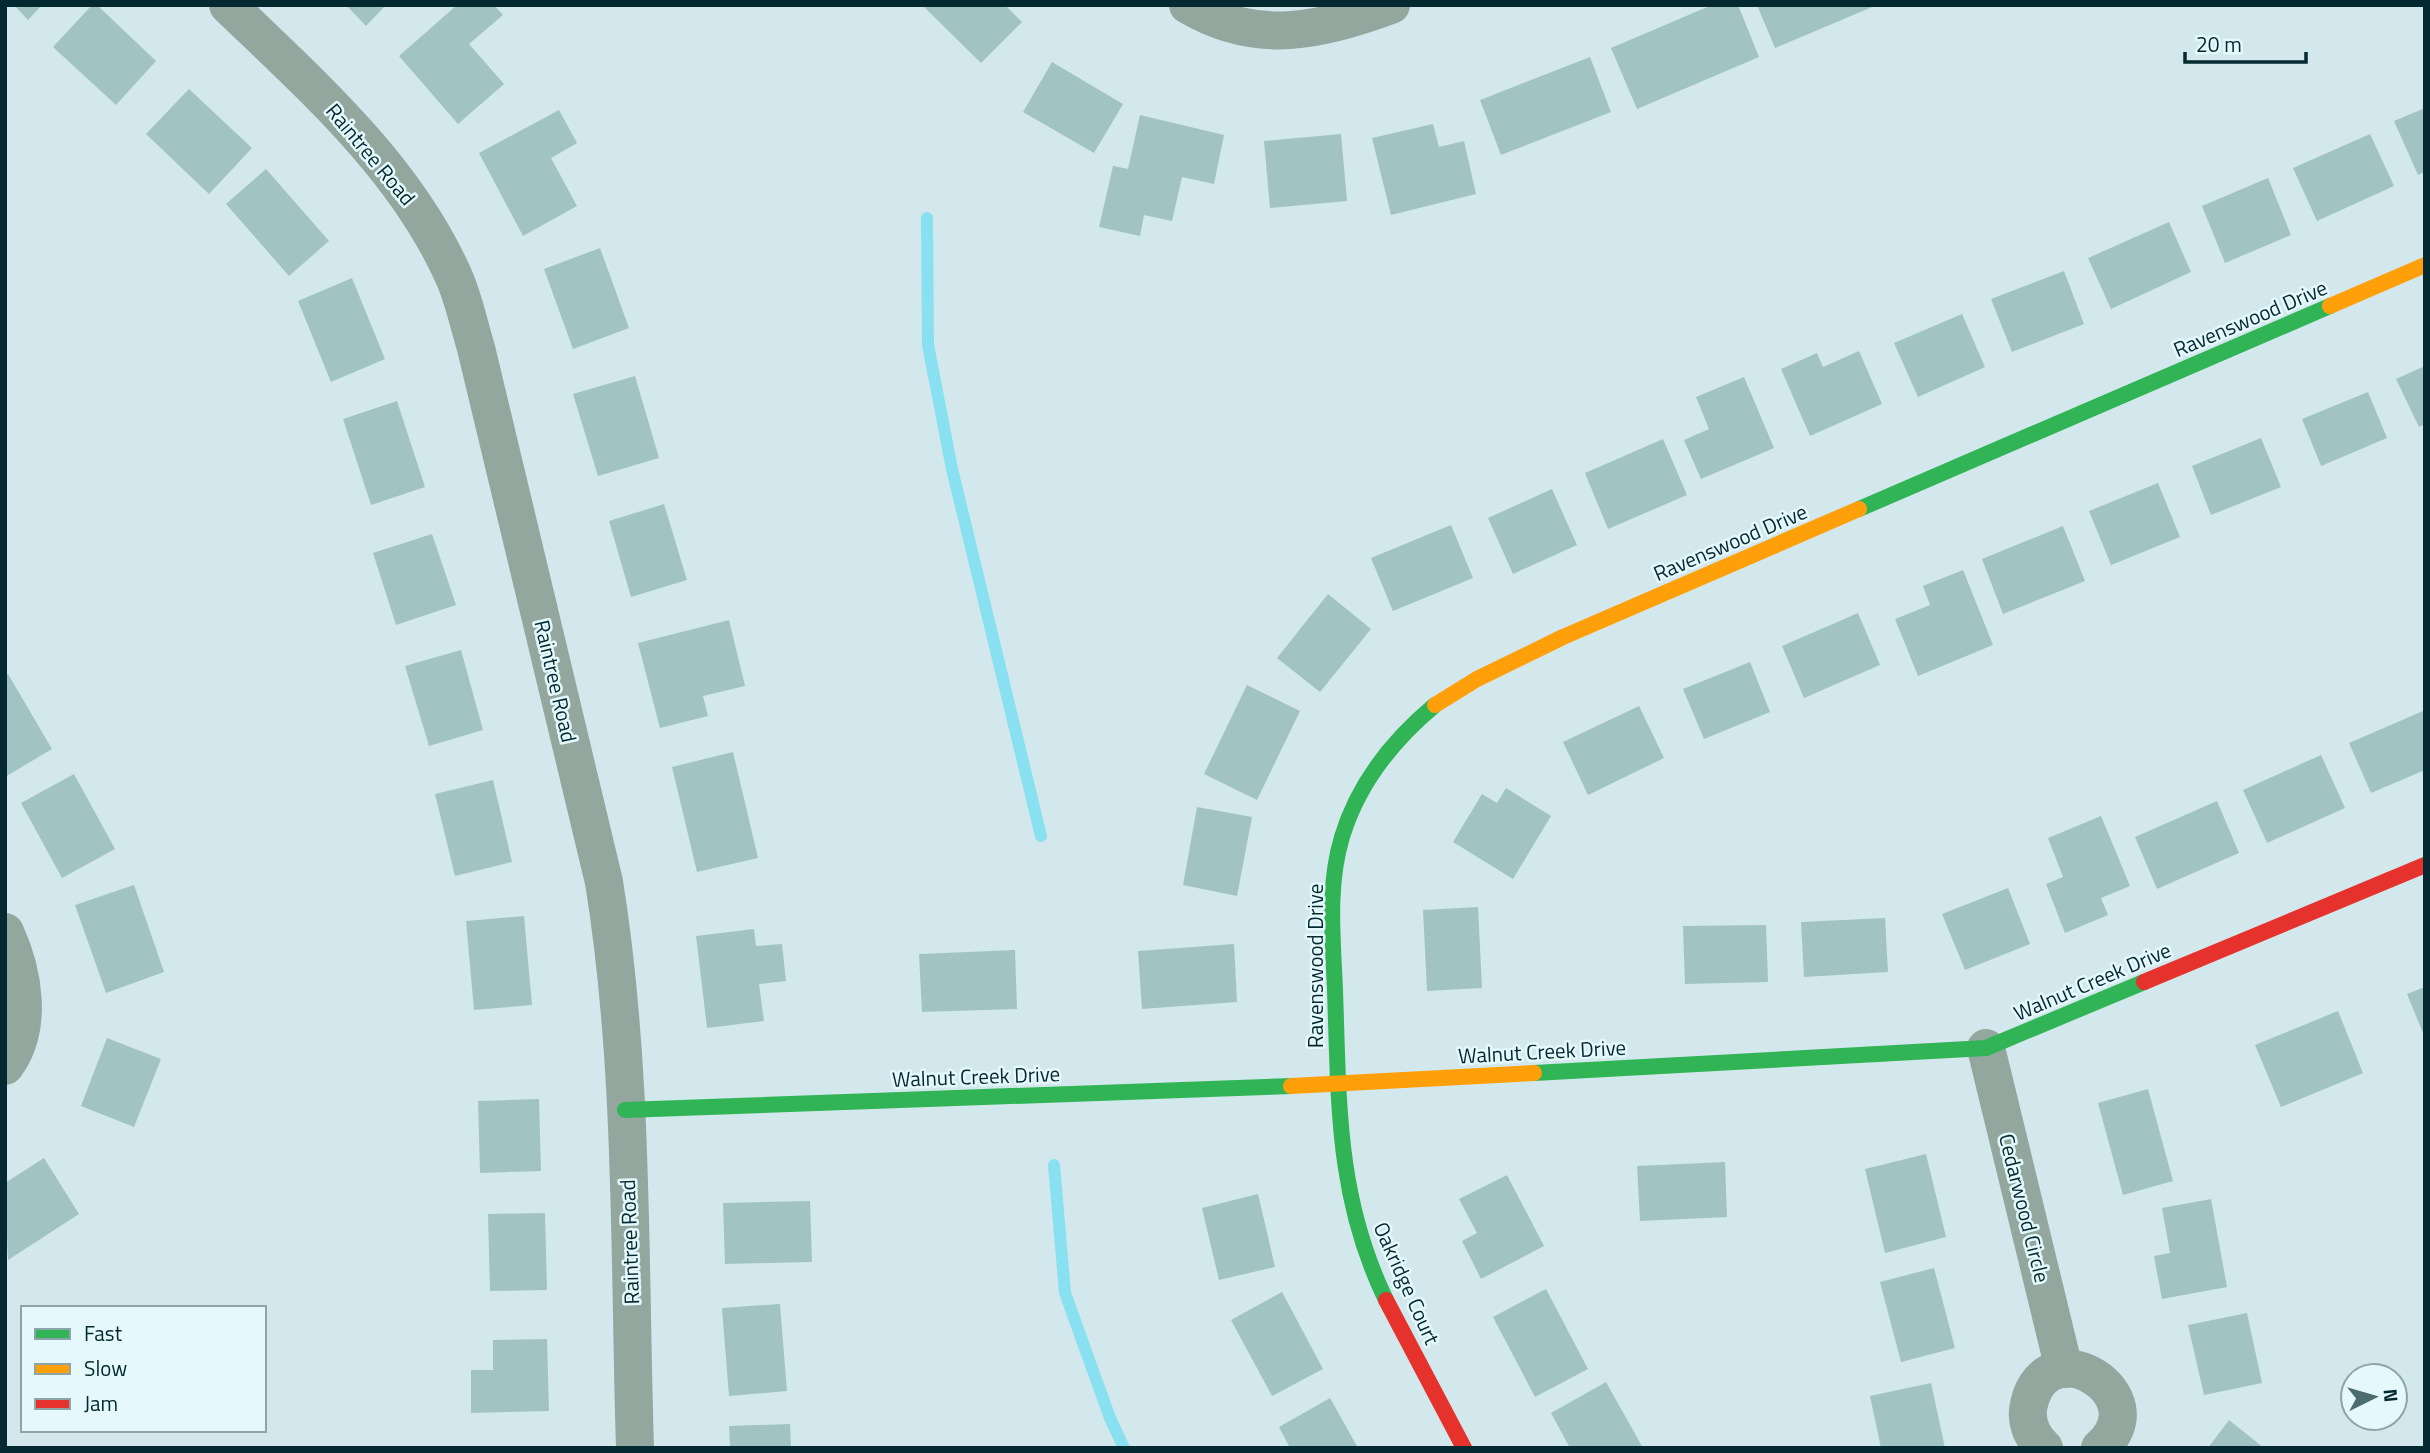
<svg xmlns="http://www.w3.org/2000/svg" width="2430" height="1453" viewBox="0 0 2430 1453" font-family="'Titillium Web',sans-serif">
<rect width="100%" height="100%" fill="#d2e8ec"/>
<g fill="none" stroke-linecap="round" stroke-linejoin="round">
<g stroke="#89e0f0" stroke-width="12">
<polyline points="927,218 928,345 952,469 1041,836"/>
<polyline points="1054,1165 1065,1293 1110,1418 1124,1448"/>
</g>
</g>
<g fill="#a2c3c4">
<polygon points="14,5 42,5 28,20"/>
<polygon points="92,5 97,5 156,61 116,105 53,47"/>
<polygon points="346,5 386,5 366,26"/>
<polygon points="457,5 494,5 503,15 469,44 504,84 458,124 399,56"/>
<polygon points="922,5 1005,5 1022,22 981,63"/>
<polygon points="1712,5 1738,5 1759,57 1637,109 1611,48"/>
<polygon points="1757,5 1877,5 1775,48"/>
<polygon points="1590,57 1611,112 1501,155 1480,100"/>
<polygon points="1052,62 1123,104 1094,153 1023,112"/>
<polygon points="189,89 252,148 209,194 146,134"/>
<polygon points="2425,108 2425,172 2418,175 2394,121"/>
<polygon points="559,110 577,143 551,158 577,206 523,236 479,153"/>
<polygon points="1140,115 1224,135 1214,184 1182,177 1172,221 1144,215 1140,236 1099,227 1113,166 1128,169"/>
<polygon points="1433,124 1439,147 1464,141 1476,194 1391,215 1372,138"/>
<polygon points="1341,134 1347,201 1270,208 1264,141"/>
<polygon points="2370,134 2394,186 2317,221 2293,168"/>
<polygon points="266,169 329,241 289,276 226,204"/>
<polygon points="2268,178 2291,235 2225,263 2202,206"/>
<polygon points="2169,222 2191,272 2111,309 2088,258"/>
<polygon points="600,248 629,328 573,349 544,269"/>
<polygon points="2064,271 2084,324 2012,352 1991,299"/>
<polygon points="352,278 385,359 331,382 298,301"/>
<polygon points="1962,314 1985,367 1918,397 1894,343"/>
<polygon points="1859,351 1882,404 1810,436 1781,369 1817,353 1823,367"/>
<polygon points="2425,366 2425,424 2419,427 2396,379"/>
<polygon points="635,376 659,458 598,476 573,394"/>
<polygon points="1744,377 1774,448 1701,479 1684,440 1709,429 1696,397"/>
<polygon points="2368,392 2387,438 2321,466 2302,419"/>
<polygon points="397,401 425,487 371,505 343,419"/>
<polygon points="2261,438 2281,487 2211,515 2192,466"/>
<polygon points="1663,439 1687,495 1608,529 1585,473"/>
<polygon points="2158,483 2180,537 2111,565 2089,511"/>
<polygon points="1552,489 1577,545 1513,574 1488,518"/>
<polygon points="664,504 687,580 631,597 609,521"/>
<polygon points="1451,525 1473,578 1393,611 1371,558"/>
<polygon points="2063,526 2085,581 2003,614 1982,559"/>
<polygon points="432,534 456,605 396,625 373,553"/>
<polygon points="1963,570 1993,645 1918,676 1895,619 1930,605 1923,586"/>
<polygon points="1328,594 1371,629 1320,692 1277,658"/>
<polygon points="1858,613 1880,665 1804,698 1782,646"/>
<polygon points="729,620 745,686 703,696 708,716 660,728 638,643"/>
<polygon points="461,650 483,730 429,746 405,666"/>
<polygon points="1750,662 1770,712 1704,739 1683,689"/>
<polygon points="8,674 52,749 5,777 5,675"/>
<polygon points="1247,685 1300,711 1257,800 1204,774"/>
<polygon points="1639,706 1664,758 1588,795 1563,742"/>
<polygon points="2423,711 2425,770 2371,793 2349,743"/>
<polygon points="733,752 758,858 697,872 672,767"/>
<polygon points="2321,755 2345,808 2267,843 2243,790"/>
<polygon points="74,774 115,849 62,878 21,803"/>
<polygon points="493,780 512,862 455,876 435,794"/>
<polygon points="1506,788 1551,816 1513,879 1453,842 1482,794 1497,803"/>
<polygon points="2217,801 2239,853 2157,889 2135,837"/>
<polygon points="1197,807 1252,817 1237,896 1183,885"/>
<polygon points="2101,816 2130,886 2101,898 2108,915 2065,933 2046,884 2063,877 2048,838"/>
<polygon points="134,885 164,972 106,993 75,905"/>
<polygon points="2008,888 2030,944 1965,970 1942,914"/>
<polygon points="1478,907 1482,988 1427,991 1423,910"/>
<polygon points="524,916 532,1005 474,1010 466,921"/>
<polygon points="1885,918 1888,972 1804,977 1801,922"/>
<polygon points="1766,925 1768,982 1685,984 1683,926"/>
<polygon points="754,929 756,946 782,944 786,981 759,984 764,1021 707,1028 696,936"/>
<polygon points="1234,944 1237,1002 1142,1009 1138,951"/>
<polygon points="1015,950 1017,1009 922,1012 919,954"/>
<polygon points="2425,987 2425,1038 2407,994"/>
<polygon points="2338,1011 2363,1073 2281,1107 2255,1045"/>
<polygon points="107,1038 161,1059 134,1127 81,1106"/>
<polygon points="2148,1089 2173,1181 2123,1195 2098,1103"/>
<polygon points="539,1099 541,1171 480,1173 478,1101"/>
<polygon points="1926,1154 1946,1237 1885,1253 1865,1169"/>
<polygon points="44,1158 79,1214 8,1260 5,1183"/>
<polygon points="1725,1162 1727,1217 1640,1221 1637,1166"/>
<polygon points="1507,1175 1544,1246 1481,1279 1462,1241 1477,1233 1459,1199"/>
<polygon points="1258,1194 1275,1267 1219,1280 1202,1208"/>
<polygon points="2211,1199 2227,1287 2162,1299 2154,1256 2170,1253 2162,1208"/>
<polygon points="810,1201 812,1262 725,1264 723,1203"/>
<polygon points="545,1213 547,1290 490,1291 488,1214"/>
<polygon points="1934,1268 1955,1348 1901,1362 1880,1282"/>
<polygon points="1546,1289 1588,1369 1535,1397 1493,1317"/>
<polygon points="1282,1292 1323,1369 1272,1396 1231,1320"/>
<polygon points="780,1304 787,1391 729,1396 722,1308"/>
<polygon points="2247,1313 2262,1383 2204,1395 2188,1325"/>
<polygon points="547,1339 549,1411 471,1413 471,1370 493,1370 493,1340"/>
<polygon points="1606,1382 1643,1448 1570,1448 1551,1413"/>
<polygon points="1931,1383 1945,1448 1881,1448 1870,1396"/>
<polygon points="1330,1398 1358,1448 1290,1448 1279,1427"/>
<polygon points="2229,1420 2264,1448 2208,1448"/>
<polygon points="790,1424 791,1448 730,1448 729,1426"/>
</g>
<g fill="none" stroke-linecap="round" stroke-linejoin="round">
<g stroke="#93a79e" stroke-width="38">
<path d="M228,5C313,87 405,167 454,277C464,300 469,325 476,348L604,882C634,1068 629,1260 635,1448"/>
<path d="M1188,5C1257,46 1321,31 1391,5"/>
<path d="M5,932C23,971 34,1027 5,1066"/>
<polyline points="1986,1048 2064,1369"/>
<path d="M2044,1448C2031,1436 2025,1421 2029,1404C2047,1325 2161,1396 2100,1448"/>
</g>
<g stroke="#30b455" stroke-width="16">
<polyline points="1859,509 2330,306"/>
<polyline points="1534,1073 1986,1048 2144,982"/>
<polyline points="625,1110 1291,1086"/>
<path d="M1386,1300C1336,1197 1339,1102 1335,990C1333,940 1327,886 1342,837C1358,784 1393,740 1435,705"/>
</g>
<g stroke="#ff9f0a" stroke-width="16">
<polyline points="2330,306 2425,265"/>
<polyline points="1435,705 1477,679 1563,637 1859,509"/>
<polyline points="1291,1086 1534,1073"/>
</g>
<g stroke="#e5322d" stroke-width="16">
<polyline points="2144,982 2425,865"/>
<polyline points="1386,1300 1464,1448"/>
</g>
</g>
<g text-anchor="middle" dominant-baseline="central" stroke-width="5" stroke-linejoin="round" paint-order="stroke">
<g font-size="21" fill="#042930" stroke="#e5f8fc">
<text transform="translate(371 154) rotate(50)">Raintree Road</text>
<text transform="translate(2250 318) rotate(-23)">Ravenswood Drive</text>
<text transform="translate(1730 542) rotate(-23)">Ravenswood Drive</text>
<text transform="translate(556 681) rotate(77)">Raintree Road</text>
<text transform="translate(1315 966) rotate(-90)">Ravenswood Drive</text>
<text transform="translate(2092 981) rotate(-23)">Walnut Creek Drive</text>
<text transform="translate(1542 1051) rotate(-3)">Walnut Creek Drive</text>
<text transform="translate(976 1076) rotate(-2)">Walnut Creek Drive</text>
<text transform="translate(2025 1208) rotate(76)">Cedarwood Circle</text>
<text transform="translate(629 1242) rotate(-92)">Raintree Road</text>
<text transform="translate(1407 1283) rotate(66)">Oakridge Court</text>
</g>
</g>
<rect width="2430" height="1453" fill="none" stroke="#042930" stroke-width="14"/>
<rect x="21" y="1306" width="245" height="126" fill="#e5f8fc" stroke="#8ba5aa" stroke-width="2"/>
<rect x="35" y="1329" width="35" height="10" fill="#30b455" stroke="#8ba5aa" stroke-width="2"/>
<text x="84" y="1341" font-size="21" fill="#042930">Fast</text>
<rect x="35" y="1364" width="35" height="10" fill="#ff9f0a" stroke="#8ba5aa" stroke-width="2"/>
<text x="84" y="1376" font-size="21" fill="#042930">Slow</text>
<rect x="35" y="1399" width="35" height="10" fill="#e5322d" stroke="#8ba5aa" stroke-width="2"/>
<text x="84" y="1411" font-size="21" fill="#042930">Jam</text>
<g transform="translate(2374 1397) rotate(85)"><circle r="33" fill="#e5f8fc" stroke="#8ba5aa" stroke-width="2"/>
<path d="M0-5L12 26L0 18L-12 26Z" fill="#4c6c72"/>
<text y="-10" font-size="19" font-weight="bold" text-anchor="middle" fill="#042930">N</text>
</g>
<path d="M2185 52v10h121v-10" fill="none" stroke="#042930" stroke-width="3.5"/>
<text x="2196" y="52" font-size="21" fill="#042930" stroke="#e5f8fc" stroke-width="5" paint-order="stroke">20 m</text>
</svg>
